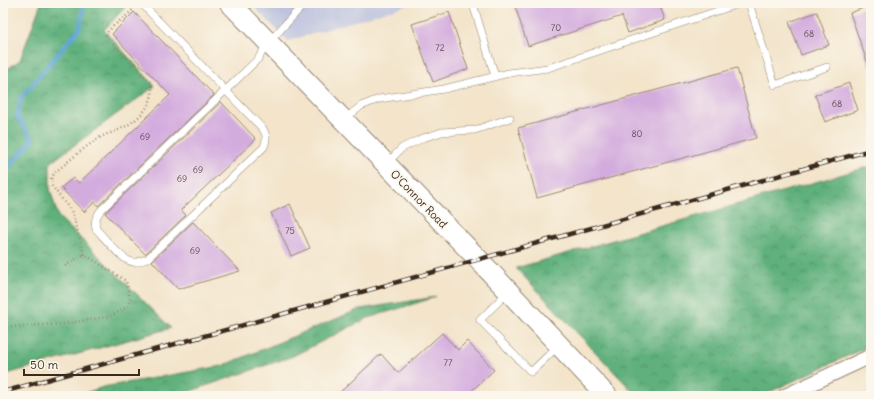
<svg xmlns="http://www.w3.org/2000/svg" width="874" height="399" viewBox="0 0 874 399" font-family="Delius,sans-serif">
<defs>
<pattern id="forest-crowns" width="20" height="18" patternUnits="userSpaceOnUse"><rect width="20" height="18" fill="#5fb07b"/><path d="M2 6a3 3 0 1 1 6 0M12 15a3 3 0 1 1 6 0" fill="none" stroke="#508f64"/></pattern>
</defs>
<rect width="100%" height="100%" fill="#fbf7ec"/>
<filter id="ink" filterUnits="userSpaceOnUse"><feTurbulence type="fractalNoise" baseFrequency=".025" numOctaves="2"/><feDisplacementMap in="SourceGraphic" scale="8" xChannelSelector="R" yChannelSelector="G"/><feConvolveMatrix kernelMatrix="1 2 1 2 8 2 1 2 1" color-interpolation-filters="sRGB"/></filter>
<filter id="wash" filterUnits="userSpaceOnUse"><feTurbulence type="fractalNoise" baseFrequency=".012" numOctaves="4" result="noise"/><feDisplacementMap in="SourceGraphic" scale="16" xChannelSelector="R" yChannelSelector="G"/><feGaussianBlur stdDeviation="0.9" result="paint"/><feColorMatrix in="noise" values="0 0 0 0 0 0 0 0 0 0 0 0 0 0 0 0 0 1.4 0 .05"/><feComposite in="paint" operator="in"/></filter>
<g filter="url(#wash)">
<rect width="100%" height="100%" fill="#f3e4ca"/>
<polygon fill="#bdc3de" points="250,3 414,3 288,41"/>
<g fill="url(#forest-crowns)" stroke="#4d6d4c">
<polygon points="41,3 129,3 104,30 155,86 50,163 50,189 58,216 171,328 3,375 3,72 20,60"/>
<polygon points="871,166 871,345 761,396 637,396 516,268"/>
<polygon points="436,297 368,318 293,356 188,392 171,396 76,396 103,387 222,366 360,309"/>
</g>
<g fill="none" stroke-linecap="round" stroke-linejoin="round">
<polyline stroke="#58a2d0" stroke-width="4.5" points="3,173 33,140 17,116 21,98 79,29 85,3"/>
</g>
<g id="blocks">
<g fill="#d3acde">
<polygon points="514,3 659,3 665,20 628,33 622,16 528,46"/>
<polygon points="871,5 871,67 869,67 850,13"/>
<polygon points="134,12 214,95 98,206 95,202 84,212 61,188 73,178 79,183 170,95 112,34"/>
<polygon points="449,12 468,69 433,82 412,24"/>
<polygon points="817,12 829,45 801,55 789,22"/>
<polygon points="737,68 756,138 537,198 518,128"/>
<polygon points="849,83 858,110 825,122 815,95"/>
<polygon points="221,102 256,139 181,210 186,215 145,254 105,213"/>
<polygon points="290,204 310,248 291,256 271,213"/>
<polygon points="193,222 240,271 178,289 152,261"/>
<polygon points="442,333 458,350 467,341 494,370 466,396 336,396 381,354 398,373"/>
</g>
</g>
</g>
<g filter="url(#ink)">
<use href="#blocks" fill-opacity="0" stroke="#978774" stroke-width="1"/>
<g fill="none" stroke-linecap="round" stroke-linejoin="round">
<g stroke="#978774" stroke-width="8">
<g id="lane">
<polyline points="749,3 775,85 827,67"/>
<polyline points="473,4 495,76"/>
<path d="M145,7L263,129C267,136 267,139 264,147L148,258C143,260 139,263 133,262C122,261 104,237 96,229C94,221 96,217 101,210L226,90L258,59L268,43L305,3"/>
<polyline points="345,119 361,106 379,99 444,89 509,73 548,68 741,3"/>
<polyline points="387,163 402,148 423,138 442,132 475,130 510,118"/>
<polyline points="508,292 480,320 531,372 558,346"/>
</g>
</g>
<g stroke="#978774" stroke-width="16">
<polyline id="street" points="785,396 871,356"/>
</g>
<g stroke="#978774" stroke-width="22">
<polyline id="secondary" points="230,3 479,260 607,396"/>
</g>
<g stroke="#978774" stroke-width="2.5" stroke-dasharray="1 3" stroke-linecap="butt">
<polyline points="65,266 84,254"/>
<path d="M3,327L64,324L112,316L128,306L130,299L126,281L84,254L72,212L52,186L51,179L55,172C71,160 87,144 105,135C108,133 113,133 116,131C135,123 157,106 151,83L109,40L106,35C109,27 127,17 134,8"/>
<polyline points="857,396 871,390"/>
</g>
<use href="#lane" stroke="#fff" stroke-width="7"/>
<use href="#street" stroke="#fff" stroke-width="14"/>
<use href="#secondary" stroke="#fff" stroke-width="20"/>
<g stroke="#3b2a1e" stroke-width="4.5">
<polyline id="rail" points="3,392 871,150"/>
</g>
<use href="#rail" stroke="#fbf7ec" stroke-width="3" stroke-dasharray="9" stroke-linecap="butt"/>
</g>
</g>
<g text-anchor="middle" dominant-baseline="central" stroke-width="4" stroke-linejoin="round" paint-order="stroke">
<g font-size="9" fill="#614a4e">
<text x="556" y="27">70</text>
<text x="809" y="33">68</text>
<text x="440" y="47">72</text>
<text x="837" y="103">68</text>
<text x="637" y="133">80</text>
<text x="145" y="136">69</text>
<text x="198" y="169">69</text>
<text x="182" y="178">69</text>
<text x="290" y="230">75</text>
<text x="195" y="250">69</text>
<text x="448" y="362">77</text>
</g>
<g font-size="11" fill="#3b2a1e" stroke="#fbf7ec">
<text transform="translate(419 199) rotate(46)">O'Connor Road</text>
</g>
</g>
<rect width="874" height="399" fill="none" stroke="#fbf7ec" stroke-width="16"/>
<path d="M24 369v6h115v-6" fill="none" stroke="#3b2a1e" stroke-width="2"/>
<text x="30" y="369" font-size="12" fill="#3b2a1e" stroke="#fbf7ec" stroke-width="3" paint-order="stroke">50 m</text>
</svg>
